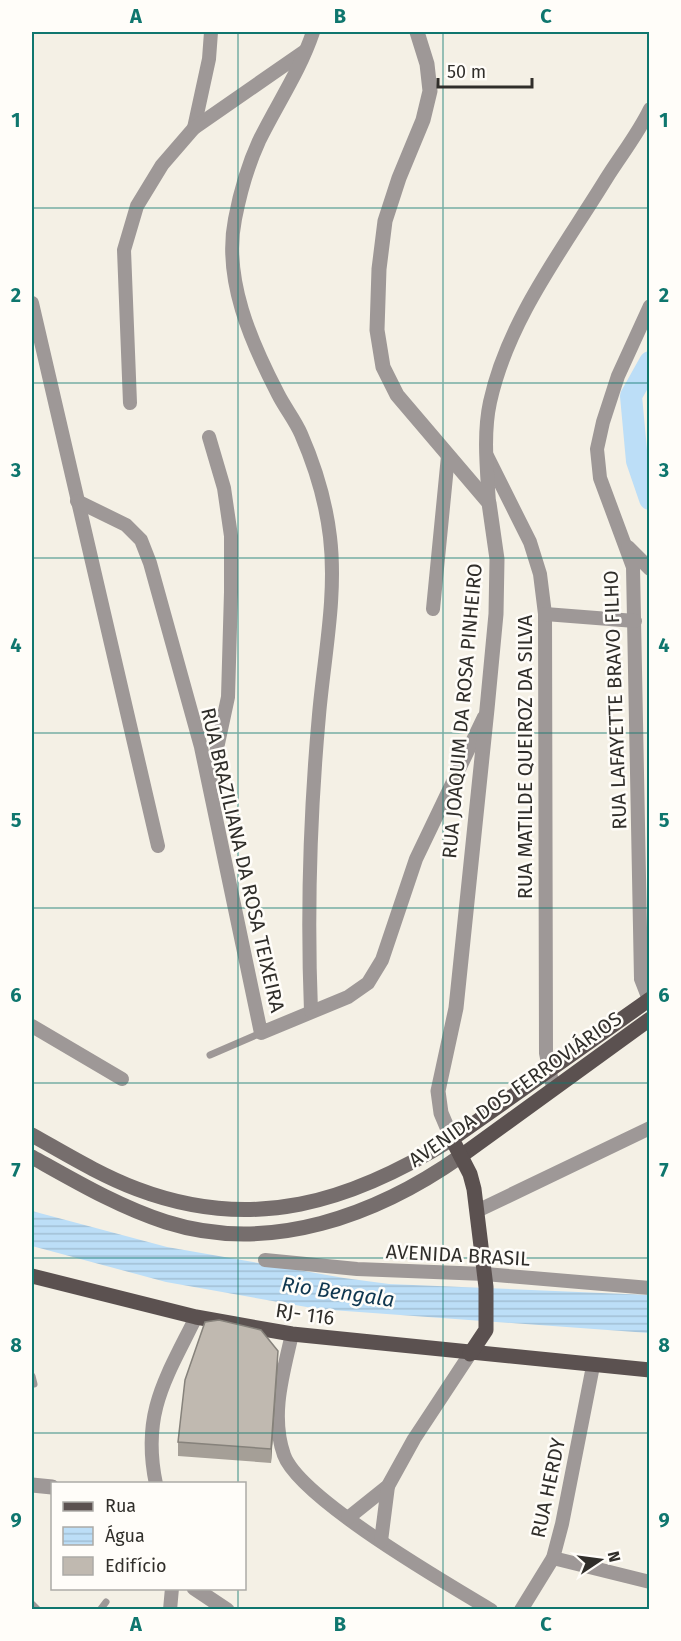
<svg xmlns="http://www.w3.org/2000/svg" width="681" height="1641" viewBox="0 0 681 1641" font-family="'Fira Sans',sans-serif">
<defs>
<pattern id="water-rules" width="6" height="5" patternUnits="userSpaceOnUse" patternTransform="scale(1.5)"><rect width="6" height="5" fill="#bcdef7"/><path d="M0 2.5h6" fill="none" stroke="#a2bfd4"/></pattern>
</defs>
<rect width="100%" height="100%" fill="#f4f0e5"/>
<polygon fill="url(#water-rules)" points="32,1211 167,1247 344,1278 389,1284 649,1295 649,1333 318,1309 166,1282 32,1246"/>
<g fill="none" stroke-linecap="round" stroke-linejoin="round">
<polyline stroke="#bcdef7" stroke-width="22" points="650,362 631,396 637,461 650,499"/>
<g stroke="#9e9897" stroke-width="7">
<polyline points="210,1055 261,1033"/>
<polyline points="32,1376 34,1384"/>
<polyline points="32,1604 38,1610"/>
<polyline points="100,1610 106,1602"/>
</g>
<g stroke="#9e9897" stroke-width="14">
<polyline points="194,128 209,59 211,32"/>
<polyline points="32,303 158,846"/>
<polyline points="650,306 618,376 603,422 597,449 600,478 633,567 641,979 650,1002"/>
<polyline points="130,403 124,250 137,206 162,165 194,128 305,51"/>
<polyline points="209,437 224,488 231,536 231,592 228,697 210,781"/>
<polyline points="487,456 530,542 540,574 545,614 546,1053 553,1087"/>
<polyline points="77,501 126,525 141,540 150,563 201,747 261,1033 348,997 368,983 382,960 416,859 484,717"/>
<path d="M489,503C487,470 483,434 490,402C508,320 563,249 606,179C621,155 638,134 650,109"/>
<polyline points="628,547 650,569"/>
<polyline points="433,609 448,456"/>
<polyline points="545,614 635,621"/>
<path d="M311,1011C307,912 310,814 319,715C324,657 337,596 330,537C326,503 315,466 301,434C295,420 285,408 278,394C251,342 223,279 235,219C240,193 248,165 259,141C277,104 300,71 313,32"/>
<polyline points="32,1026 122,1079"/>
<polyline points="477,1211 650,1128"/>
<polyline points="265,1260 357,1269 485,1274 650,1288"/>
<path d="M292,1334C283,1374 270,1415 284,1455C300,1499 448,1584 491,1610"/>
<path d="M156,1484C141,1413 166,1378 196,1317"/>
<polyline points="348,1518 388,1486 414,1439 470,1354"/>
<polyline points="381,1541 388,1486"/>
<polyline points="553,1558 650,1582"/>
<polyline points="170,1610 172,1588"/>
<polyline points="521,1610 553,1558 562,1524 593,1366"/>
</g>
<g stroke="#9e9897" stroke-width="15">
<polyline points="417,32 427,64 430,91 423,120 399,178 385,221 379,269 377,330 383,367 397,395 489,503 497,559 496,614 487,709 456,1008 438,1091 441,1113 452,1139"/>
<polyline points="32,1485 52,1487"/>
<polyline points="194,1588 227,1610"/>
</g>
<g stroke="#766e6d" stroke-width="15">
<path d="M32,1135C66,1154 100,1175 137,1189C253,1233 351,1202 452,1139"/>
<path d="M32,1157C75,1181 119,1207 166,1222C270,1255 377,1215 461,1156"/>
</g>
<g stroke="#5b5150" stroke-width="15">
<polyline points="461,1156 650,1019"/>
<polyline points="32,1276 196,1317 292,1334 650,1370"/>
<polyline points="470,1354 486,1330 486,1287 474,1189 470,1174 452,1139 650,999"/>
</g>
</g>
<polygon fill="#a59f97" points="278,1365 271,1463 178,1456 178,1442"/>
<polygon fill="#86827b" points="278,1351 278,1365 271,1463 271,1449"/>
<polygon fill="#c0b9b0" stroke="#86827b" stroke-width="1.5" points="219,1320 261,1330 278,1351 271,1449 178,1442 185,1380 205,1322"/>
<path fill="none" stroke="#0f766e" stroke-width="1.5" stroke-opacity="0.55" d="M238,32V1484M443,32V1610M32,208H650M32,383H650M32,558H650M32,733H650M32,908H650M32,1083H650M32,1258H650M32,1433H650M238,1588V1610"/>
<g text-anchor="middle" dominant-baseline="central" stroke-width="5" stroke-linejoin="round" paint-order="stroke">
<g font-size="20" fill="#302e2a" stroke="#fffdf9">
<text transform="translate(615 700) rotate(-92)">RUA LAFAYETTE BRAVO FILHO</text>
<text transform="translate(462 711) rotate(-85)">RUA JOAQUIM DA ROSA PINHEIRO</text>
<text transform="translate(525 757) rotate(-90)">RUA MATILDE QUEIROZ DA SILVA</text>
<text transform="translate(243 860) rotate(77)">RUA BRAZILIANA DA ROSA TEIXEIRA</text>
<text transform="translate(515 1089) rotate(-35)">AVENIDA DOS FERROVIÁRIOS</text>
<text transform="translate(458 1255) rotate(3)">AVENIDA BRASIL</text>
<text transform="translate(305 1314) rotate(8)">RJ- 116</text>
<text transform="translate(548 1488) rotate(-78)">RUA HERDY</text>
</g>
<g font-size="21" font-style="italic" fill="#0e364f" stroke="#fffdf9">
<text transform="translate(338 1292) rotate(8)">Rio Bengala</text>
</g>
</g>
<rect width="681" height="1641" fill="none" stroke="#fffdf9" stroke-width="66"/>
<rect x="51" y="1482" width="195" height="108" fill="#fffdf9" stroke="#acaaa6" stroke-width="1.5"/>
<rect x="63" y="1502" width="30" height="9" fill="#5b5150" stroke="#acaaa6" stroke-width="1.5"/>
<text x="105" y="1512" font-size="18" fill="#302e2a">Rua</text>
<rect x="63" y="1527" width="30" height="18" fill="url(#water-rules)" stroke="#acaaa6" stroke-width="1.5"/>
<text x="105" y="1542" font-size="18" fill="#302e2a">Água</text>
<rect x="63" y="1557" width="30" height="18" fill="#c0b9b0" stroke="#acaaa6" stroke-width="1.5"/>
<text x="105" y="1572" font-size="18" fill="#302e2a">Edifício</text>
<g transform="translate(600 1560) rotate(77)" stroke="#fffdf9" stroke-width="4.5" paint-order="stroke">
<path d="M0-4.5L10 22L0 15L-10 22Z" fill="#302e2a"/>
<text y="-9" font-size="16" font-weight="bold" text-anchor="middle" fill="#302e2a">N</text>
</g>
<path d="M438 78v9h94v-9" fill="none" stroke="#302e2a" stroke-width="3"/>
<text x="447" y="78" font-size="18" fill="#302e2a" stroke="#fffdf9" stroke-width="4.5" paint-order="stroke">50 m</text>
<rect x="33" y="33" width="615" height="1575" fill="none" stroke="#0f766e" stroke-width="2"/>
<g font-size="20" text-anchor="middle" font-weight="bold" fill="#0f766e">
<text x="136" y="23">A</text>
<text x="340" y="23">B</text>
<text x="546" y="23">C</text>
<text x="16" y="127">1</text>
<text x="664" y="127">1</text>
<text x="16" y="302">2</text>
<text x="664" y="302">2</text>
<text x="16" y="477">3</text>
<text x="664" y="477">3</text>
<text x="16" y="652">4</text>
<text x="664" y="652">4</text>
<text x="16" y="827">5</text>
<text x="664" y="827">5</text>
<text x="16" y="1002">6</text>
<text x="664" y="1002">6</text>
<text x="16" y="1177">7</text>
<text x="664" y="1177">7</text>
<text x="16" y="1352">8</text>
<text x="664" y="1352">8</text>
<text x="16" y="1527">9</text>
<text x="664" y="1527">9</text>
<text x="136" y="1631">A</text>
<text x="340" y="1631">B</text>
<text x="546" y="1631">C</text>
</g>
</svg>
